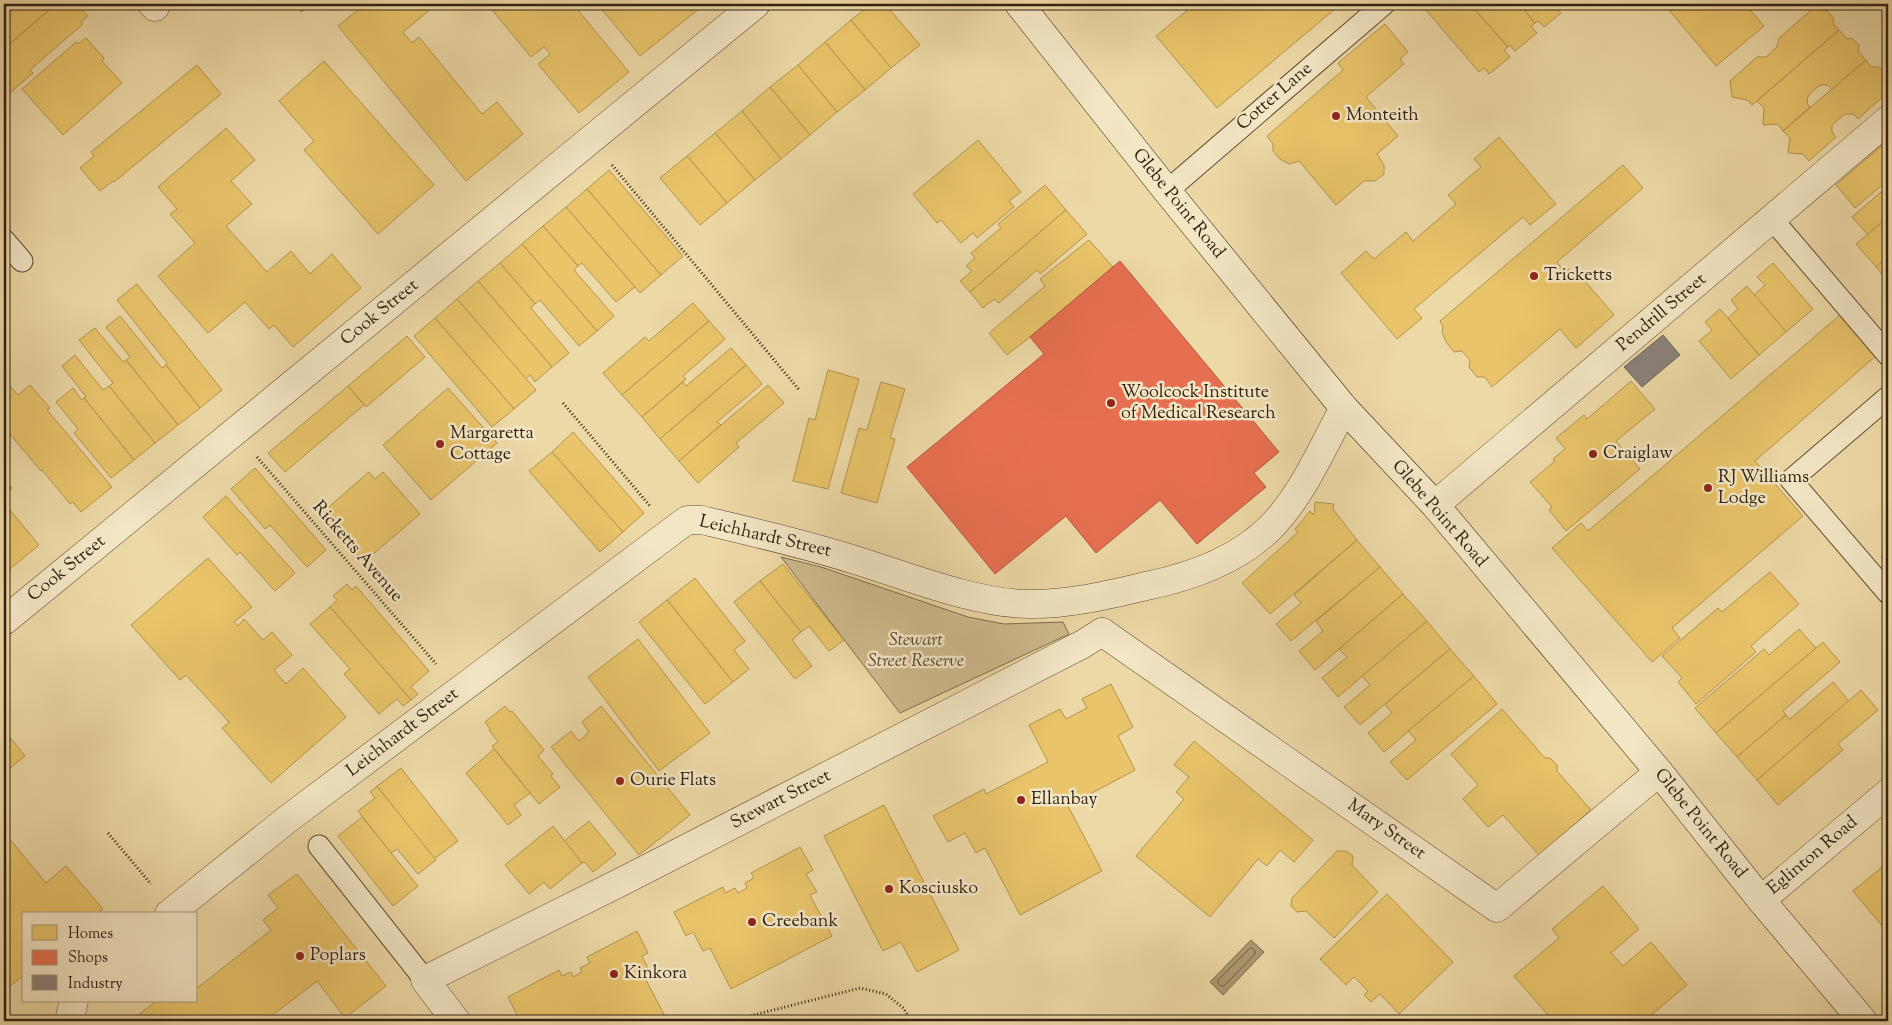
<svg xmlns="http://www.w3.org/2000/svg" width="1892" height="1025" viewBox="0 0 1892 1025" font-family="'Sorts Mill Goudy',serif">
<rect width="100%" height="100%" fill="#edd9a6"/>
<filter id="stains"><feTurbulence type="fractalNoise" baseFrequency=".004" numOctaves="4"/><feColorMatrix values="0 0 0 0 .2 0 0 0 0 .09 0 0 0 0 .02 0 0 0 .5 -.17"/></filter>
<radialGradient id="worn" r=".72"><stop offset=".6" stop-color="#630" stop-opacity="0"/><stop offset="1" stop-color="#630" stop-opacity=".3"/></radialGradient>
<polygon fill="#cdba8d" stroke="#7f6d4f" points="781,557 821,567 968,617 1004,624 1063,622 1069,634 900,713"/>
<polygon fill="#ad9a73" stroke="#7b694c" points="1251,940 1264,952 1223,995 1210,982"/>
<g fill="#e9c46a" stroke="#b2934f">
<polygon points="10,4 56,4 4,49 4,18 13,10 9,5"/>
<polygon points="56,4 77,4 88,16 81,22 83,24 30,70 33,73 4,98 4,49"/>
<polygon points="294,4 312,4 301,12"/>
<polygon points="365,4 437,4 403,32 412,43 419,37 482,114 497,102 523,134 466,181 338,26"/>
<polygon points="487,4 573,4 629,72 579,113 538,64 550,54 544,47 531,57"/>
<polygon points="604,4 705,4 640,56 600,7"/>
<polygon points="871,4 885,4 920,45 891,68 851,20"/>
<polygon points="1129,4 1140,4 1134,9"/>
<polygon points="1195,4 1341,4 1217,108 1156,36"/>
<polygon points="1430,4 1470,4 1508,47 1504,50 1510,57 1489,74 1484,68 1479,72 1425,9"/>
<polygon points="1470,4 1519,4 1535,23 1531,26 1537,33 1515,51 1510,45 1508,47"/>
<polygon points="1519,4 1558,4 1555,6 1561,13 1544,27 1538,21 1535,23"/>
<polygon points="1664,4 1745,4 1764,26 1716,66"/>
<polygon points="1763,4 1773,4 1767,9"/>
<polygon points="1817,5 1823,11 1827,10 1834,19 1833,23 1839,30 1752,105 1747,100 1732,97 1730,81 1757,57 1766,57 1777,47 1779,38"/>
<polygon points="851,20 891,68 865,90 825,42"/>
<polygon points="1385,24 1408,52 1400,59 1404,64 1366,97 1398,136 1377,154 1384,165 1384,174 1375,181 1364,181 1336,205 1299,161 1289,164 1280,159 1273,151 1273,144 1267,136 1343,70 1338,63"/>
<polygon points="1839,30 1847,39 1852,38 1859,45 1858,51 1866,60 1832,90 1828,85 1820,85 1808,96 1807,103 1810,107 1783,131 1778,124 1763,125 1764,108 1757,101"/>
<polygon points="86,38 104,58 102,61 122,83 63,135 22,89 76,42 78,44"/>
<polygon points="825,42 865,90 837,112 798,65"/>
<polygon points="1866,60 1871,67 1879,67 1886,75 1884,83 1888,87 1888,92 1858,119 1854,114 1845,114 1832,125 1832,132 1836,137 1809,161 1803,154 1788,153 1790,138 1783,131"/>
<polygon points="324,61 434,185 378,234 304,150 314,141 279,101"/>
<polygon points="197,65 221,94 114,182 113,181 100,191 80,168 94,156 91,152"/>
<polygon points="798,65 837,112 810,135 770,87"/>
<polygon points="770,87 810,135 781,159 742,111"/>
<polygon points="742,111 781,159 755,180 715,133"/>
<polygon points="226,128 255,160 231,181 252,204 226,226 267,272 291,251 310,274 332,254 361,288 293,347 274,325 269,329 245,302 208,333 158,276 195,243 170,214 177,209 158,187"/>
<polygon points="715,133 755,180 727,203 687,156"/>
<polygon points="1499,137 1556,204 1530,225 1523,217 1414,309 1422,318 1397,339 1341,273 1366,251 1374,259 1406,232 1413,241 1456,204 1448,195 1481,167 1474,159"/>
<polygon points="978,140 1021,192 1009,201 1014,207 977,238 973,233 961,243 941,220 937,223 913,194"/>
<polygon points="1888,140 1888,180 1855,208 1836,185"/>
<polygon points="687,156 727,203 700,225 660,178"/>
<polygon points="1623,165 1643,188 1557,262 1565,272 1569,269 1576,277 1579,274 1614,315 1576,348 1560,329 1492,387 1485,377 1477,377 1469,367 1470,360 1462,351 1454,352 1446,342 1442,332 1443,327 1440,321"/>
<polygon points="609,170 683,256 661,275 587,189"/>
<polygon points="1045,185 1066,210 970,292 960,281 972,271 966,266 975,258 971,253 1001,228 998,224"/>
<polygon points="1888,186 1888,217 1868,235 1852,217"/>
<polygon points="587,189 661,275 640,293 566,207"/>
<polygon points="566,207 635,287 616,302 582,263 578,266 543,226"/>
<polygon points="1066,210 1087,234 1040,274 1037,270 999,303 994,299 983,308 970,292"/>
<polygon points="1888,217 1888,256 1876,267 1856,244"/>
<polygon points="543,226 578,266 574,270 614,316 597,331 522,244"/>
<polygon points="1089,240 1113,267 1030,337 1007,355 989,333 1045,286 1040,279"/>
<polygon points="522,244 597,331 579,346 540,300 535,304 500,263"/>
<polygon points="1888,256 1888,281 1876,267"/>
<polygon points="500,263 535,304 531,308 569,353 552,367 478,281"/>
<polygon points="1773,263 1813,309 1786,332 1754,295 1765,285 1757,277"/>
<polygon points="4,271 9,277 4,282"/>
<polygon points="478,281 552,367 535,382 530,375 526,379 457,299"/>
<polygon points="137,284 222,390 200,408 166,365 167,363 117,300"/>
<polygon points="1747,286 1786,332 1759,355 1728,318 1738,309 1731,300"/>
<polygon points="457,299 536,390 514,409 435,318"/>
<polygon points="693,303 709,321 622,395 603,373 645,337 649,341"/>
<polygon points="1720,309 1759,355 1731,379 1699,341 1712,330 1705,322"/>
<polygon points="1841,314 1877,355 1755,461 1803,516 1672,628 1680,638 1652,662 1552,548 1581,523 1588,531"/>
<polygon points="120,316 162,368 166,365 200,408 178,425 126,360 130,357 106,327"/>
<polygon points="435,318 514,409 492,427 414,336"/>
<polygon points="709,321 725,339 683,376 686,379 642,417 622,395"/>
<polygon points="95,328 123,362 126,360 178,425 155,443 109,386 113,383 79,340"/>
<polygon points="407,336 425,357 366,407 348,386"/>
<polygon points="731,348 746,365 660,439 642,417 683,382 686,386"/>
<polygon points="75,355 103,390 109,386 155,443 134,460 84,398 86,397 62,366"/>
<polygon points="746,365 762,384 717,422 721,425 679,461 660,439"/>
<polygon points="828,370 859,379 828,489 793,481 809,418 815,420"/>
<polygon points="1631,381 1655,409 1616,441 1640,469 1566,531 1549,510 1552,507 1530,482 1555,461 1553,459 1565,449 1556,438 1584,415 1587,419"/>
<polygon points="881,382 905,389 890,438 895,439 877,503 841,493 859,428 867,430"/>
<polygon points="30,385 50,408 47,410 112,487 81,512 73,502 70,504 42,470 41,471 4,427 4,393 11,387 18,395"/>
<polygon points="768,385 784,403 736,443 739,447 698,483 679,461"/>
<polygon points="348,386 364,405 285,472 268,453"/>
<polygon points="73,388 82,400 84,398 134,460 111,478 74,433 78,429 56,402"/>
<polygon points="448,388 497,443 431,500 383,445"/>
<polygon points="573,432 644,513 623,532 552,452"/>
<polygon points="552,452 623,532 600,552 529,471"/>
<polygon points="255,468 326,550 307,567 270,525 265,529 231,489"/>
<polygon points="369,472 375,479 383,472 420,514 364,562 322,513"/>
<polygon points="4,478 12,488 4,495"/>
<polygon points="226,496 295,573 275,591 240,552 237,555 203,517"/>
<polygon points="1315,502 1334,504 1333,509 1357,540 1270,614 1242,583 1298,532 1295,529 1310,511 1314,515"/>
<polygon points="4,503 39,545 4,574"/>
<polygon points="1357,540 1380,567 1291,641 1276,624 1301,603 1294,595"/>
<polygon points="1888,551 1888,566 1881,557"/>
<polygon points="208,558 252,607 234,622 238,626 244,619 263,640 272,632 292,655 274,670 286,684 303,668 346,717 271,783 222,728 229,722 186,675 180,680 131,625"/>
<polygon points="783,564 844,640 829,651 809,626 801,632 760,581"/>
<polygon points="1380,567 1403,594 1315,670 1299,651 1323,631 1316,621"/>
<polygon points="1770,572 1799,604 1751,646 1756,652 1696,704 1678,682 1682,678 1662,656 1718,608 1722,612"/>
<polygon points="695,578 745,641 734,650 749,669 733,682 667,600"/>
<polygon points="760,581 801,632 792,640 812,666 795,679 734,602"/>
<polygon points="347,584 352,590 356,586 429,671 411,687 418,694 411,700 330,607 337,600 333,596"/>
<polygon points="1403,594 1427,621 1338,697 1322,678 1347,657 1339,649"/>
<polygon points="667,600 733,682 705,704 639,622"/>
<polygon points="330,607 411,700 403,706 397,699 379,714 344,674 350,669 310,624"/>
<polygon points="1427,621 1450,649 1360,725 1344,707 1370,685 1362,676"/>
<polygon points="1799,629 1816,648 1716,733 1695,708 1764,649 1769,655"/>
<polygon points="638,639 710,733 659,771 588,677"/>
<polygon points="1823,642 1840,662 1783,711 1786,715 1737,757 1716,733"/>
<polygon points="1450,649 1474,676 1384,752 1368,733 1392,713 1385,704"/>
<polygon points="1474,676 1497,704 1407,780 1390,762 1416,740 1408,731"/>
<polygon points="1833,682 1849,701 1757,780 1737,757 1786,715 1790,719"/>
<polygon points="1111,684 1133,727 1118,736 1135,770 1068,806 1102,871 1020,915 985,848 976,853 965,833 948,842 933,816 984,789 986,794 1048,762 1029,725 1060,709 1066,719 1087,708 1082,699"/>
<polygon points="1861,690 1878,710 1838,744 1843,750 1778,805 1757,780"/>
<polygon points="505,706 510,712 512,711 544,750 538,756 553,774 551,776 560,787 539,804 492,746 498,742 489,730 490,729 485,722"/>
<polygon points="601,706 690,815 639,855 551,747 571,731 579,741 589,732 582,722"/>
<polygon points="1502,709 1545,758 1550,758 1557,765 1557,771 1591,810 1539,855 1503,815 1488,827 1463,799 1478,785 1451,754"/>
<polygon points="4,730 25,756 4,773"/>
<polygon points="1194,741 1313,840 1294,862 1280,850 1267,866 1258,859 1210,917 1136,856 1184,799 1176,792 1189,777 1174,765"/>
<polygon points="494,749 530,793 514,805 521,815 508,825 466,773"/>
<polygon points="401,768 458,841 434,859 377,786"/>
<polygon points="377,786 436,860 418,874 397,849 391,853 358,811 375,798 370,792"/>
<polygon points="884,805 959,950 917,972 901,942 883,951 824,836"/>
<polygon points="362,817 418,886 393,906 338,836"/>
<polygon points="589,821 616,854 593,872 585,862 582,863 564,841"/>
<polygon points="553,826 582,863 550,889 544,882 529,894 505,865"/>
<polygon points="4,832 46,883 66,866 103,909 97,914 24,914 24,975 4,991"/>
<polygon points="800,847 813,870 806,874 817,892 810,895 832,936 731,989 710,948 703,951 693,932 686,936 674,912 723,887 725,893 735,888 738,893 747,888 745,883 754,878 751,873"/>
<polygon points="1337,851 1346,851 1353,856 1352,865 1378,892 1334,938 1306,911 1297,912 1291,906 1292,898"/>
<polygon points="1888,862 1888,933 1853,891"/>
<polygon points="297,874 386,986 345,1018 317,981 265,1021 131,1021 156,1001 196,1001 196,989 271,930 263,920 278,908 268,895"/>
<polygon points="1603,886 1639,929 1611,953 1623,966 1651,942 1687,985 1644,1021 1628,1021 1625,1018 1621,1021 1553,1021 1514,976 1559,938 1552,929"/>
<polygon points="1387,894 1453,962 1399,1014 1380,994 1371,1002 1364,995 1368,991 1354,977 1346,985 1320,959"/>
<polygon points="637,931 648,953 642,956 652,977 646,980 667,1020 530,1021 528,1017 520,1021 508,997 559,970 562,976 571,972 573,977 582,972 580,968 590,963 587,957"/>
</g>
<polygon fill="#e76f51" stroke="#b0573e" points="1120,261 1279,452 1254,473 1266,487 1197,544 1160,500 1096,553 1066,516 995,574 907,467 1044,354 1030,337"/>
<polygon fill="#8a817c" stroke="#6f645c" points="1663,335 1680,355 1642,387 1624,367"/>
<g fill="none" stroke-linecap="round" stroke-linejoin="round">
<polygon stroke="#6f5d42" stroke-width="1" points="1252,948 1255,951 1255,954 1224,986 1221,986 1218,983 1218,980 1249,949"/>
<g stroke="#604e36" stroke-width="23">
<g id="lane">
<polyline points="1167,191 1384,4"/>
<polyline points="1772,219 1888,355"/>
<polyline points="4,240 22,261"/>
<polyline points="1888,397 1791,480 1888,593"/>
<polyline points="319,846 425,980"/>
</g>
</g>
<g stroke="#604e36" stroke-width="29">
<g id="street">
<polyline points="152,4 155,7"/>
<polyline points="1435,505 1888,120"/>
<polyline points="4,621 756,4"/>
<polyline points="1102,632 1497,908 1659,772"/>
<polyline points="1761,900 1888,793"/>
<path d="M169,914L289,818L687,520H702C753,532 805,544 855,560C907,576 974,603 1027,604C1067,605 1107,595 1146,586C1191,577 1238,560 1271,527C1303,494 1322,448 1344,408"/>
<polyline points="69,1021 74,1001"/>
<polyline points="456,1021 425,980 627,879 1083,644 1102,632"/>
</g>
</g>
<g stroke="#312011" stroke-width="29">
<polyline id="secondary" points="1019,4 1167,191 1344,408 1435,505 1659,772 1761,900 1863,1021"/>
</g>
<g stroke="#312011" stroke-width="3" stroke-dasharray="1 2.5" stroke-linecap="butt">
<polyline points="612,165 800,391"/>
<polyline points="563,403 650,506"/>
<polyline points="257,457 436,664"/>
<polyline points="108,833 151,884"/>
<polyline points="730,1021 860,988 886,994 903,1008 912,1021"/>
</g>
<use href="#lane" stroke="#f3e6c5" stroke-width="21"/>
<use href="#street" stroke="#f3e6c5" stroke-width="28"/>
<use href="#secondary" stroke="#f3e6c5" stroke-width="28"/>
</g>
<g fill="#8f2418" stroke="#f3e6c5" stroke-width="2">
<circle cx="1336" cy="116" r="5"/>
<circle cx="1534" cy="276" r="5"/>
<circle cx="1111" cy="403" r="5"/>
<circle cx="440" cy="444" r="5"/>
<circle cx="1593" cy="454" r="5"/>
<circle cx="1708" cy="488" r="5"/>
<circle cx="620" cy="781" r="5"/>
<circle cx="1021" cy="800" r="5"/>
<circle cx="889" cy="889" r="5"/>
<circle cx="752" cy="922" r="5"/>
<circle cx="300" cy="956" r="5"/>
<circle cx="614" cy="974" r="5"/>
</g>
<g text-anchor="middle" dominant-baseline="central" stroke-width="5" stroke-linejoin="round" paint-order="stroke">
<g font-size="18" fill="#312011" stroke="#f3e6c5">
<text transform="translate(1275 97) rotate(-41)">Cotter Lane</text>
<text transform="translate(1178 204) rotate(51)">Glebe Point Road</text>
<text transform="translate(380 313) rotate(-39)">Cook Street</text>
<text transform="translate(1662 313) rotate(-40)">Pendrill Street</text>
<text transform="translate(1439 514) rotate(49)">Glebe Point Road</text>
<text transform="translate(765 537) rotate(13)">Leichhardt Street</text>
<text transform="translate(357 552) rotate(49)">Ricketts Avenue</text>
<text transform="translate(67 569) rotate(-39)">Cook Street</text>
<text transform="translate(403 733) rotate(-37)">Leichhardt Street</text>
<text transform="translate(781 800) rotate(-27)">Stewart Street</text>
<text transform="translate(1700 824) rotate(51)">Glebe Point Road</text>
<text transform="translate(1386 830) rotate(35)">Mary Street</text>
<text transform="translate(1813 856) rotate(-40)">Eglinton Road</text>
</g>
<g font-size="18" fill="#312011" stroke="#f3e6c5" text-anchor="start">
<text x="1346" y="116">Monteith</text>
<text x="1544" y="276">Tricketts</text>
<text x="1121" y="393">Woolcock Institute<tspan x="1121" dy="21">of Medical Research</tspan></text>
<text x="450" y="434">Margaretta<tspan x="450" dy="21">Cottage</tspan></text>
<text x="1603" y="454">Craiglaw</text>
<text x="1718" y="478">RJ Williams<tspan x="1718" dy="21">Lodge</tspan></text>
<text x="630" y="781">Ourie Flats</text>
<text x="1031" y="800">Ellanbay</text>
<text x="899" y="889">Kosciusko</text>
<text x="762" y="922">Creebank</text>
<text x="310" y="956">Poplars</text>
<text x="624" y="974">Kinkora</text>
</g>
<g font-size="18" font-style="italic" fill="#584630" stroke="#f3e6c5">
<text x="916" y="641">Stewart<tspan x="916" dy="21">Street Reserve</tspan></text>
</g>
</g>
<rect width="1892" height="1025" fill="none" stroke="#edd9a6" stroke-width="20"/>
<rect x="5" y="5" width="1882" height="1015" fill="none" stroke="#312011" stroke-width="2.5"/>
<rect x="10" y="10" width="1872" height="1005" fill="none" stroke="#312011"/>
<rect x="22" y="912" width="175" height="90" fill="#f3e6c5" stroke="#a5977d"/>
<rect x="32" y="925" width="25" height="15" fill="#e9c46a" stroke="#a5977d"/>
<text x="68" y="938" font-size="15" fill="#312011">Homes</text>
<rect x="32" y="950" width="25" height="15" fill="#e76f51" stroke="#a5977d"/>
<text x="68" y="962" font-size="15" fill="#312011">Shops</text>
<rect x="32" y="975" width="25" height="15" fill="#8a817c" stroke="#a5977d"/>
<text x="68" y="988" font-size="15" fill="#312011">Industry</text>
<rect width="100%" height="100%" filter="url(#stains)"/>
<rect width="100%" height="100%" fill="url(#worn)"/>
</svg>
